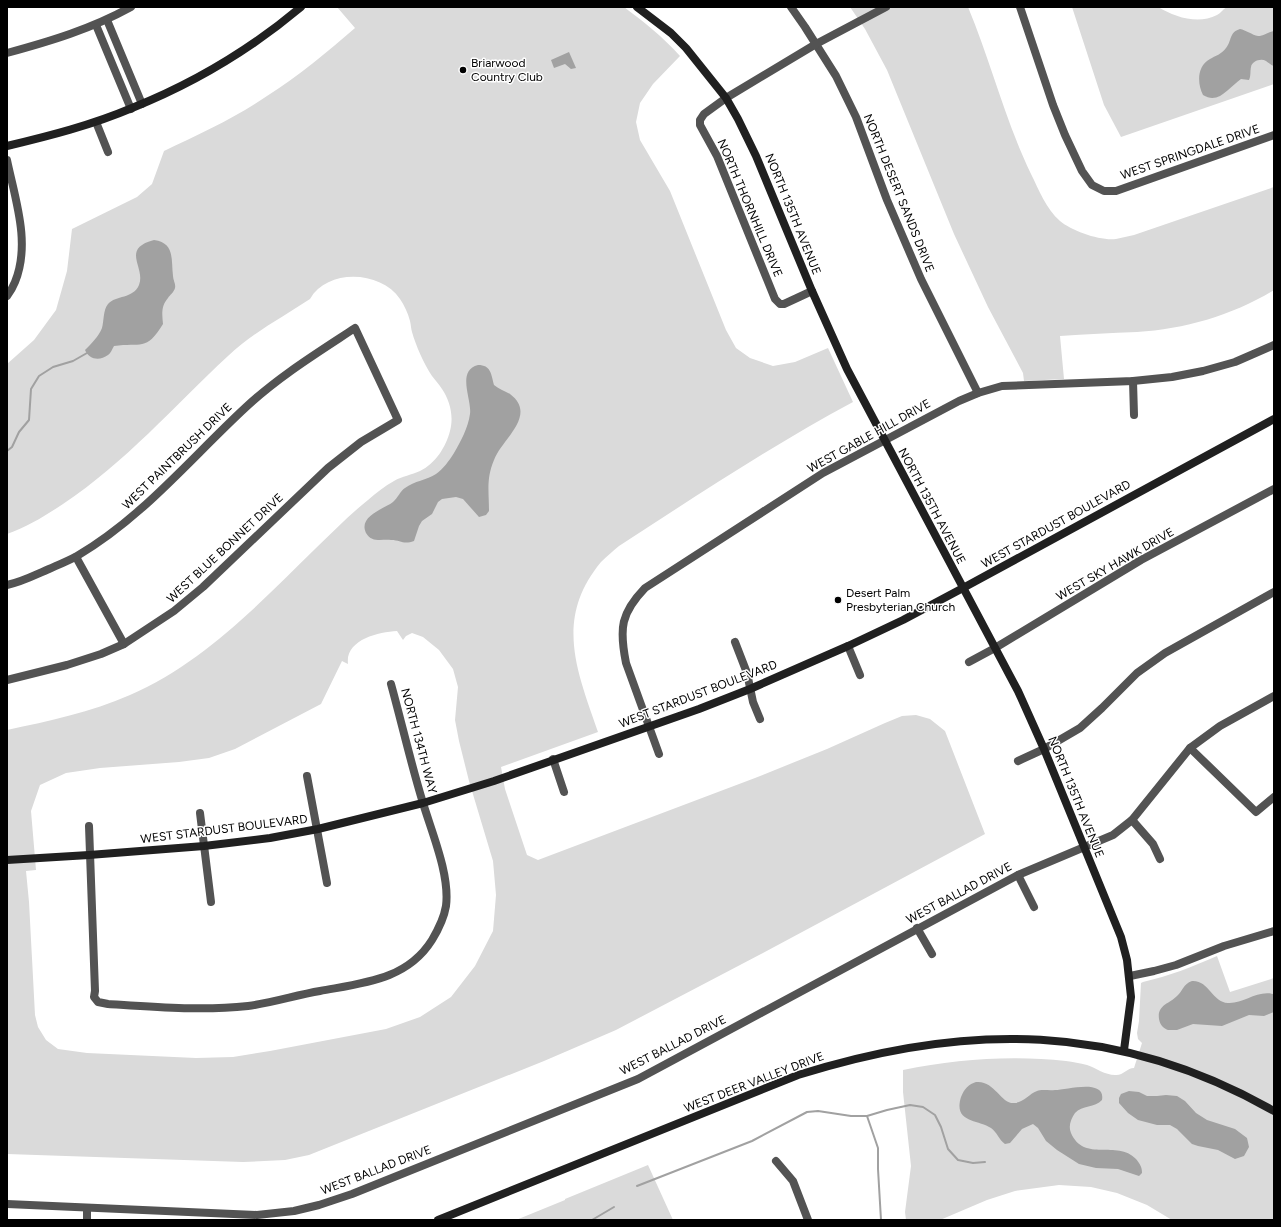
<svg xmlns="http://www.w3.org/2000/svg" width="1281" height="1227" viewBox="0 0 1281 1227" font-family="Figtree,sans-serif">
<rect width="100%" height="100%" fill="#fff"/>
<g fill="#dadada" fill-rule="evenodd">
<path d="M337,7H624C644,22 663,37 680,56L653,84L640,103L636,122L640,140L670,191L726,330L736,348L750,358L773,366L795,362L828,348L853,402C773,445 696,496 619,546C613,551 607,556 601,562C554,619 577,671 598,732L501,767L505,789L527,855L538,860L755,778L827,749L885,723L902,716L916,715L930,719L945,731L985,834L761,954L616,1030L544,1061L309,1155L285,1160L243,1162L7,1154V730C49,721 91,712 130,695C203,663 259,604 315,549C332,533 349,515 368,500C376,493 385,486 394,481C402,476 412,475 420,471C435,464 446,447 450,431C454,416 450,401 442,389C439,384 435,380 432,376C424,364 416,346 412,332C411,329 411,325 410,321C408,313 404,305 400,299C381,271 328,268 310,299C283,317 252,333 228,356C173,407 126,462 63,504C45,516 27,527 7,534V364L34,340L56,310L67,271L72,229L137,197L152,184L164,151C200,134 235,118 267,96C299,76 327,52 355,28ZM397,631L403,640L406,636L412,633L423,637L439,650L453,669L458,687L455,720L459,741L469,781L493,861L496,895L493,931L475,966L451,997L420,1017L386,1029L270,1051L233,1057L196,1058L87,1053L58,1049L46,1040L38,1027L35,1015L29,902L26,871L36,870L31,811L40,785L66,773L100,768L179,762L209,758L235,749L321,704L342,661L348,664C345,640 378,632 397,631Z"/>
<path d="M850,7H968C991,62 1005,120 1031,174C1039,190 1046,209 1060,221C1072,231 1100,241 1116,239C1122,238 1128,236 1134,235L1274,187V290C1233,315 1185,329 1137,332C1111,333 1086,334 1060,336L1064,379L1024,381L1023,373L988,307L954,234L887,70L865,29Z"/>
<path d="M1072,7H1158C1175,17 1198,25 1217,15C1221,13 1223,9 1227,7C1233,5 1266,7 1274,7V84L1121,137L1104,105Z"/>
<path d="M1217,956L1230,992L1274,978V1220H1172L1147,1205L1117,1193L1091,1187L1059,1185L1015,1191L987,1200L940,1220H906L905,1212L911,1166L903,1092V1070C957,1059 1011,1055 1066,1061C1073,1062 1080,1063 1087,1065C1096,1068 1105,1075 1115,1075C1123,1076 1127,1068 1134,1068L1142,1043L1138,1039L1137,1033L1139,1021L1141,983L1143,982C1169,976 1192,967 1217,956Z"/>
<polygon points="648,1165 673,1220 516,1220 565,1200 565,1199"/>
</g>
<g fill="#a1a1a1">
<path d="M1240,29C1246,30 1252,35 1258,36C1264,36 1268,32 1274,31V66C1271,65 1269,63 1266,61C1261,58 1252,61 1251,67C1250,72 1251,76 1249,80L1241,79C1229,87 1219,105 1203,95C1197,83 1197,66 1210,59C1215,56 1222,54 1226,48C1232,41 1229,32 1240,29Z"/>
<polygon points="569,52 576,68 571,69 565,64 554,68 551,60"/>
<path d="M154,240C175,243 171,259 173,276C173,280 176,284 175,288C174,292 170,295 168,298C161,306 162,314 163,324C146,352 141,342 114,346C112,349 111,353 108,355C100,361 89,360 85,350C91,344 99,336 102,328C104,321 103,310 108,304C116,295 133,299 139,285C146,267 120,249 154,240Z"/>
<path d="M478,365C491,365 491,374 494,385C499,389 505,391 510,394C538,415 502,439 494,460C486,479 489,492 489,511L486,515L479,517L463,499L456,497L442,499L438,502L432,514L422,521L419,526L414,541C403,545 401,540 391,540C381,539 372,543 366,533C358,516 384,509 393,502C398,498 400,491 405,488C414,481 427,480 436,474C443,469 449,461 454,453C461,441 468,428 470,414C472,399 456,371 478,365Z"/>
<path d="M1192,981C1209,980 1212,1002 1228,1003C1243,1004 1257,990 1273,994L1274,995V1012L1264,1016L1249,1015L1222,1026L1193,1024L1177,1030H1168C1163,1028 1160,1025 1159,1019C1157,1005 1169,1004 1177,996C1183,991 1183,984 1192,981Z"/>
<path d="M976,1082C995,1080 1001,1105 1015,1103C1024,1102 1029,1094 1037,1091C1042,1089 1049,1091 1055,1090C1066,1090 1106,1078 1102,1100C1095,1108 1082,1105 1075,1113C1071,1119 1068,1126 1071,1133C1084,1163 1117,1139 1136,1159C1140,1164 1142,1167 1142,1173L1139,1176L1118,1169L1096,1168L1079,1164L1057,1150L1046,1141L1038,1128L1033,1124L1022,1129L1010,1143L1005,1144C999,1140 997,1132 991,1128C978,1119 953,1123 961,1097C964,1089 969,1084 976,1082Z"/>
<polygon points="1129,1091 1139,1092 1147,1096 1157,1096 1166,1095 1177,1096 1185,1101 1196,1113 1207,1120 1235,1129 1247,1138 1249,1147 1244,1156 1235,1159 1218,1150 1198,1146 1192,1144 1177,1129 1170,1125 1157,1125 1138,1120 1128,1113 1119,1103 1119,1098 1121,1094"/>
</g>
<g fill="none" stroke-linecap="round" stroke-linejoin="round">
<g stroke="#a1a1a1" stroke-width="2">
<polyline points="7,451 12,447 19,432 29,420 31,389 39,376 53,367 73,361 87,353"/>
<polyline points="867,1116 878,1148 878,1169 881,1220"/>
<polyline points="637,1186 752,1141 807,1112 818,1111 851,1116 867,1116 887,1110 910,1105 923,1107 935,1115 941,1127 948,1149 958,1160 973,1163 985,1162"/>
<polyline points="592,1220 614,1207"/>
</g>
<g stroke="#535353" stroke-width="8">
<polyline points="791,7 805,27 836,76 856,117 887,200 921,279 978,393"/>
<polyline points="1020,7 1053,105 1065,135 1082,171 1092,185 1104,191 1116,191 1274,135"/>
<polyline points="107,20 142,104"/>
<polyline points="96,25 131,109"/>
<path d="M7,53C51,41 91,29 131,7"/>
<polyline points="96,122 108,152"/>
<path d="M7,160C15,199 31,243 15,282C13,287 10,292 7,296"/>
<polyline points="812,291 784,304 780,304 775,299 717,156 700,125 700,120 704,114 726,98 816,44 886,7"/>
<polyline points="1133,381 1134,415"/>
<polyline points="76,557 124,644"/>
<path d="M7,585C22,582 35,575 49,569C58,565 68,561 77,556C142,518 190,459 245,408C278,377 317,353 355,328L398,420L361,442L328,468L203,587L174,611L124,644L101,654L67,665L7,680"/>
<polyline points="735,642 747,673 753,702 760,719"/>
<polyline points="848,646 860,675"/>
<polyline points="969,662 995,648 1141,560 1274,489"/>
<polyline points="1190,748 1256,812 1274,797"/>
<path d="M659,754L626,663C619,628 621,613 645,588L823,473L959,401L978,393L1002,386L1133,381L1172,377L1203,371L1235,362L1274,345"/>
<polyline points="553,759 564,792"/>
<polyline points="1018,761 1044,749 1080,728 1102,708 1137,673 1165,653 1274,592"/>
<polyline points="307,776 327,883"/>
<polyline points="200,813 211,902"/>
<polyline points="1132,820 1153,844 1160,859"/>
<path d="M89,826L95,991L94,997L98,1002L108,1004C154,1007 202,1011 248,1006C272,1003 296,995 320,991C363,983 407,980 432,940C438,930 444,918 446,906C450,875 432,833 423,803C411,764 402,724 391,684"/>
<polyline points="1018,875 1034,907"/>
<polyline points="917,928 932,954"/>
<polyline points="1130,976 1154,971 1176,965 1224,946 1274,931"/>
<polyline points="776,1161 793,1181 808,1220"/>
<polyline points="7,1204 257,1215 294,1211 319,1205 352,1194 638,1079 1018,875 1113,835 1132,820 1190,748 1220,726 1274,696"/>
<polyline points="87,1220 87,1208"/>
</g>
<g stroke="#202020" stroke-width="8">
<polyline points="637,7 671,33 686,48 726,98 738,119 756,156 812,291 847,369 1018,691 1044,749 1121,937 1127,960 1131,997 1124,1050"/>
<path d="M7,146C49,136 92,125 132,108C192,84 251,49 301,7"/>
<polyline points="7,860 89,855 204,846 270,838 318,829 423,803 494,781 699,709 750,689 848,646 903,620 963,588 1274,419"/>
<path d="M438,1220L798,1075C966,1022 1118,1022 1274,1111"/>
</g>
</g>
<g fill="#000" stroke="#fff" stroke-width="1.5">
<circle cx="463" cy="70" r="4"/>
<circle cx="838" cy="600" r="4"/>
</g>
<g text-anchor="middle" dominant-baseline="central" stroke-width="3" stroke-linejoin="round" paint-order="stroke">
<g font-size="12" fill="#000" stroke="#fff" text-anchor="start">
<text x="471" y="63">Briarwood<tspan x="471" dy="14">Country Club</tspan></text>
<text x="846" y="593">Desert Palm<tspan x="846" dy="14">Presbyterian Church</tspan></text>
</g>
<g font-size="12" fill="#000" stroke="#fff">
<text transform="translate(1190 152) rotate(-19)">WEST SPRINGDALE DRIVE</text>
<text transform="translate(899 193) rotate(68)">NORTH DESERT SANDS DRIVE</text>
<text transform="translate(750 208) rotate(67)">NORTH THORNHILL DRIVE</text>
<text transform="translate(793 214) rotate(68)">NORTH 135TH AVENUE</text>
<text transform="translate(869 436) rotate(-29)">WEST GABLE HILL DRIVE</text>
<text transform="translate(177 456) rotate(-44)">WEST PAINTBRUSH DRIVE</text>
<text transform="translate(932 506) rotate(62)">NORTH 135TH AVENUE</text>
<text transform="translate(1056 524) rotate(-29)">WEST STARDUST BOULEVARD</text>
<text transform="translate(225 548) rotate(-43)">WEST BLUE BONNET DRIVE</text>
<text transform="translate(1115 564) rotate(-30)">WEST SKY HAWK DRIVE</text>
<text transform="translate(698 694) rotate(-21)">WEST STARDUST BOULEVARD</text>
<text transform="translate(419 741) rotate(75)">NORTH 134TH WAY</text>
<text transform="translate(1076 797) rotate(68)">NORTH 135TH AVENUE</text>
<text transform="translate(224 829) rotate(-7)">WEST STARDUST BOULEVARD</text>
<text transform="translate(959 893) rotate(-28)">WEST BALLAD DRIVE</text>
<text transform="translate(673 1045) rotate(-27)">WEST BALLAD DRIVE</text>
<text transform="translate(754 1082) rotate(-21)">WEST DEER VALLEY DRIVE</text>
<text transform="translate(376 1170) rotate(-21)">WEST BALLAD DRIVE</text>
</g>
</g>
<rect width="1281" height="1227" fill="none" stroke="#000000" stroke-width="16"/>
</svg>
